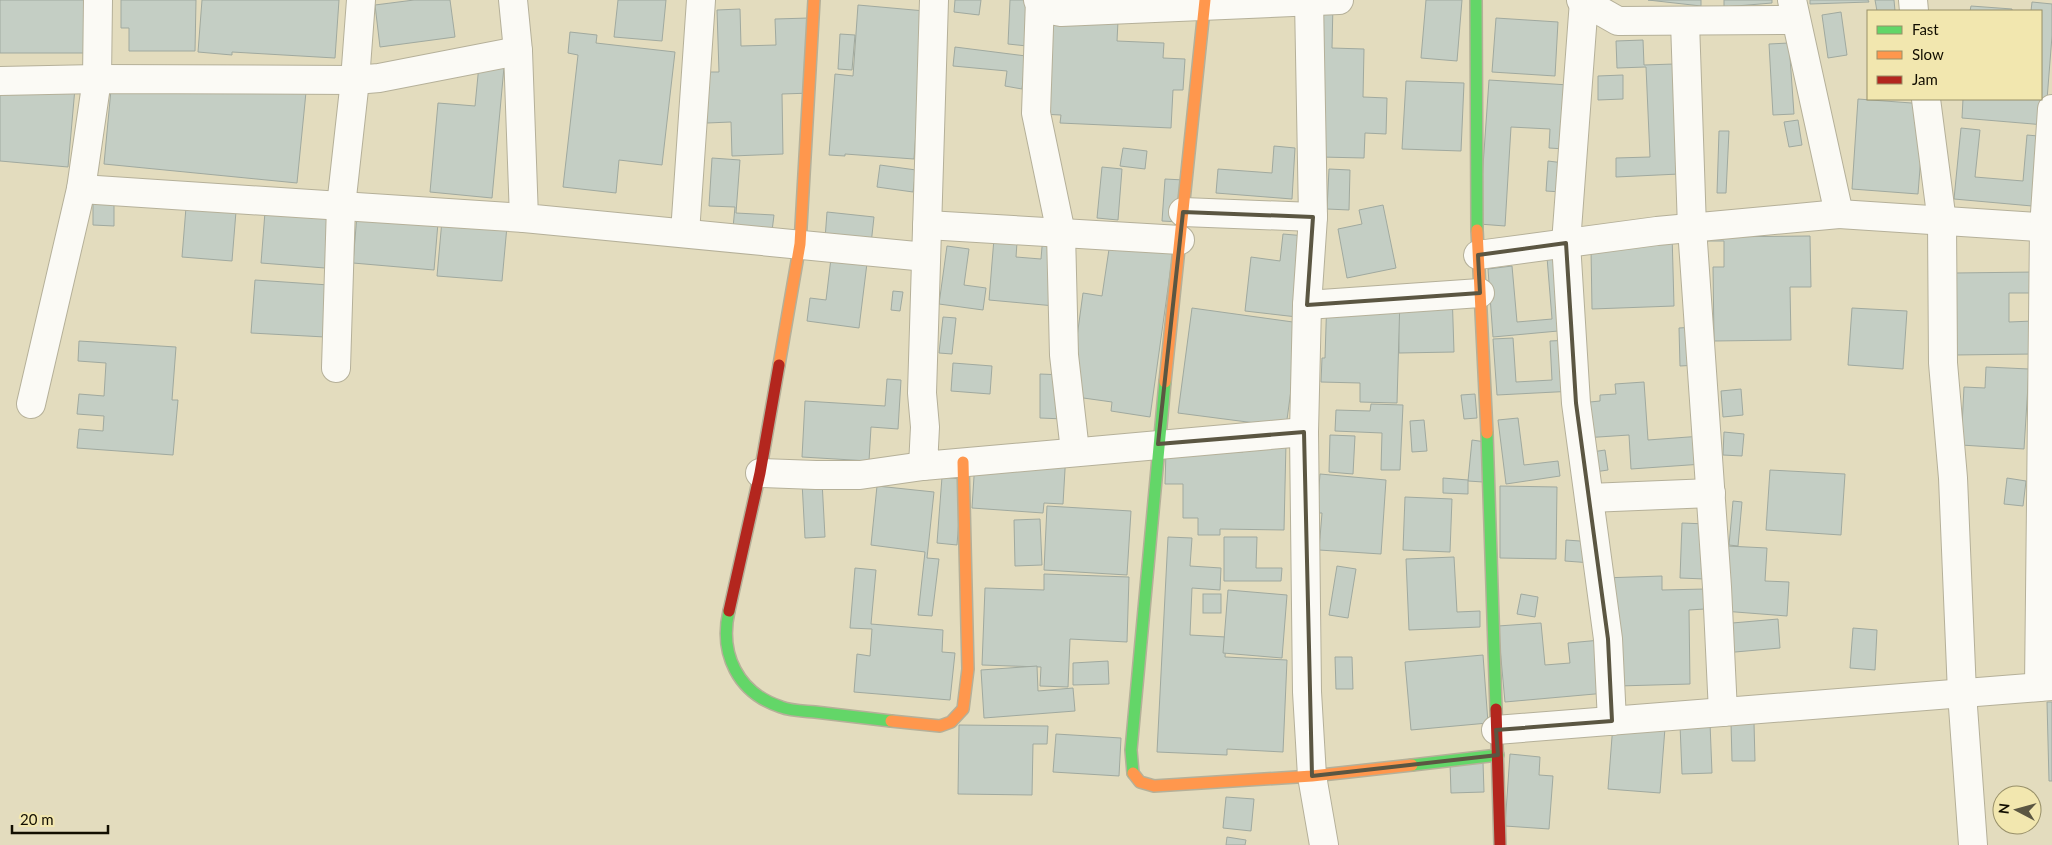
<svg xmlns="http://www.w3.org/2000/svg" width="2052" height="845" viewBox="0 0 2052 845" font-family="Lato,sans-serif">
<rect width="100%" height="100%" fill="#e3dcbe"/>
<g fill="#c4cec4" stroke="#a0a99f">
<rect x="0" y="0" width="85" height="53"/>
<polygon points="121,0 196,0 195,51 129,51 129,28 121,28"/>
<polygon points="202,0 339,0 335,58 232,52 232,55 198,52"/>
<polygon points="414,0 450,0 455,37 380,47 375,5"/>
<polygon points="618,0 666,0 662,41 614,37"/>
<polygon points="955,0 981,0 979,15 954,12"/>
<polygon points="1010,0 1030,0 1118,21 1117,41 1164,43 1163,58 1185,59 1183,90 1173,90 1171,128 1060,123 1061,115 1040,114 1027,46 1008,44"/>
<polygon points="1426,0 1462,0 1457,61 1421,58"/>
<polygon points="1648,0 1701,0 1701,6"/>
<polygon points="1724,0 1772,0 1772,3 1724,7"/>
<polygon points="1810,0 1868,0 1869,2 1810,4"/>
<polygon points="1875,0 1894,0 1895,11 1877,11"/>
<polygon points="2032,2 2052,4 2052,36 2045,125 1962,118 1963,99 2041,99 2041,11 2031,11"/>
<polygon points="1314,3 1333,3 1332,48 1364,49 1363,97 1387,98 1386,134 1365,133 1364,158 1321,157"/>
<polygon points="858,5 925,11 914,159 845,154 845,156 829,155 835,74 853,76"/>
<polygon points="1971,6 2012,9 2012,11 1970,11"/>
<polygon points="740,9 741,46 776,45 775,19 809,18 812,93 782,94 783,154 732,156 731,122 707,123 705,72 719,72 717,10"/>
<polygon points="1841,12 1847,55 1828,58 1822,15"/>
<polygon points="1496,18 1558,22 1555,76 1492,72"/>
<polygon points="570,32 597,35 596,43 675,52 662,165 619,160 616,193 563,187 578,55 568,53"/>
<polygon points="840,34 855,35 852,70 838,69"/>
<polygon points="1643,40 1644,65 1674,64 1679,174 1616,177 1616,158 1650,157 1646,67 1617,68 1616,41"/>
<polygon points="1789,43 1794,114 1773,115 1769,44"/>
<polygon points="955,47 1026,56 1022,89 1005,86 1007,71 953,66"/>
<polygon points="479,65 504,67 492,198 430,192 438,103 475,106"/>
<polygon points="1623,75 1623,99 1598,100 1598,76"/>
<polygon points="112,79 306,92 297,183 104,164"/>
<polygon points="1489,80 1569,85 1565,149 1549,148 1550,129 1511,127 1505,226 1479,224"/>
<polygon points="0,81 75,88 68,167 0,161"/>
<polygon points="1406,81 1464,83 1461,151 1402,149"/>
<polygon points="1858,99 1925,104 1918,194 1852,189"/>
<polygon points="1798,120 1802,145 1789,147 1784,122"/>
<polygon points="1961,128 1980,130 1975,177 2023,181 2027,135 2049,137 2043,207 1954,199"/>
<polygon points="1719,131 1729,131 1726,193 1717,193"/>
<polygon points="1274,146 1295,148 1292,199 1216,193 1218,169 1272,173"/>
<polygon points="1123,148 1147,151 1145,169 1120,166"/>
<polygon points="712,158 740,160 736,213 774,215 772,231 733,228 735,207 709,206"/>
<polygon points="1548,161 1564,163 1562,192 1546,191"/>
<polygon points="880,165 916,170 913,192 877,187"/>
<polygon points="1102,167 1122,169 1118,220 1097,218"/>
<polygon points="1329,169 1350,170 1349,210 1327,209"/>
<polygon points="1165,179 1184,180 1181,222 1162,221"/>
<polygon points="187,195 237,199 232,261 182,257"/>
<polygon points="93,198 114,198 114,226 93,225"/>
<polygon points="266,199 329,204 325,268 261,263"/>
<polygon points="358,203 439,211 434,270 353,263"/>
<polygon points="1383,205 1396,268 1347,278 1338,229 1362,224 1359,210"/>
<polygon points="443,209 507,226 502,281 437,276"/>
<polygon points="827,212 874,217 871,244 825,239"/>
<polygon points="995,226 1018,228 1016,257 1041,259 1043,235 1072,238 1066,307 989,300"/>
<polygon points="1672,233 1674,306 1592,309 1591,249"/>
<polygon points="1283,234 1306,236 1297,317 1245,311 1251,257 1280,261"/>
<polygon points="1111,236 1174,245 1150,417 1111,411 1112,402 1069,396 1083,293 1102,296"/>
<polygon points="1810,236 1811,287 1790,287 1791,340 1714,341 1713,267 1724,267 1724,241 1708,241 1707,237"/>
<polygon points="1562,243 1569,330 1493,337 1488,269 1512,266 1517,322 1552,319 1546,245"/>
<polygon points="947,246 969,249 964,285 986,288 983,310 939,304"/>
<polygon points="832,250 868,255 859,328 807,321 810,298 826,300"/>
<polygon points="2036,272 2036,293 2009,293 2009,322 2033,321 2033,354 1955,355 1955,273"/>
<polygon points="255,280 329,285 325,337 251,333"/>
<polygon points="893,291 903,292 900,311 891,310"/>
<polygon points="1452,291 1454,352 1399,353 1398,293"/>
<polygon points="1327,295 1400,297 1397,403 1360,402 1360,383 1321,382 1322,358 1325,358"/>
<polygon points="1192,308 1300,323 1286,427 1178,413"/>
<polygon points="1852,308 1907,311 1903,369 1848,365"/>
<polygon points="943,317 956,318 952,354 939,353"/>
<polygon points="1696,327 1698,365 1680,366 1679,328"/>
<polygon points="1513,338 1516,382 1552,380 1550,341 1572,340 1575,391 1497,395 1493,339"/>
<polygon points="79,341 176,347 172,400 178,400 173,455 77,448 79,429 103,431 104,416 77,414 79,394 104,396 106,363 78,361"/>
<polygon points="953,363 992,366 990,394 951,391"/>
<polygon points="1986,367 2029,369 2024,449 1961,445 1964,387 1985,388"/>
<polygon points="1040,374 1064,375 1064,419 1040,418"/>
<polygon points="887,379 901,380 898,429 871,427 869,461 802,457 805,401 885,406"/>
<polygon points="1644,382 1648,440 1702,436 1703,464 1631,469 1629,435 1583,438 1580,403 1600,401 1600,395 1616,394 1615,384"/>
<polygon points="1741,389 1743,415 1723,417 1721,391"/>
<polygon points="1475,394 1477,418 1464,419 1461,395"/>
<polygon points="1371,404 1403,405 1400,470 1381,470 1382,433 1335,431 1336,410 1370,411"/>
<polygon points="1518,418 1524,465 1558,461 1560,476 1506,484 1498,420"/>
<polygon points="1424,420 1427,451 1412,452 1410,421"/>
<polygon points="1724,432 1744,434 1742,456 1723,455"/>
<polygon points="1330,435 1355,436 1353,474 1329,472"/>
<polygon points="1472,440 1486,442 1483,482 1468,481"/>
<polygon points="1243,442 1286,443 1284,530 1220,529 1220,535 1198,535 1198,518 1183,518 1183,484 1165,484 1166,451 1243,452"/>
<polygon points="1605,450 1608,470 1581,474 1579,454"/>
<polygon points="1066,452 1063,504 1044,503 1043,513 972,508 975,461"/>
<polygon points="1770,470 1845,474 1841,535 1766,530"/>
<polygon points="1320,474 1386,480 1381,554 1319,550 1322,513 1317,513"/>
<polygon points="942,477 962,479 957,545 937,543"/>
<polygon points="1443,478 1468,480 1468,494 1443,493"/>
<polygon points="2007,478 2026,481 2023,506 2004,504"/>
<polygon points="822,481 825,537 805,538 802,482"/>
<polygon points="877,486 934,492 927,558 939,559 932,616 918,615 925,552 871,545"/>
<polygon points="1500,486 1557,487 1556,559 1500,558"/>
<polygon points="1405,497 1452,499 1450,552 1403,550"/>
<polygon points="1733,501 1742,502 1738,546 1729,545"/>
<polygon points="1047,506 1131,511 1127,575 1044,570"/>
<polygon points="1040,519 1042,565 1015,566 1014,520"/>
<polygon points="1682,523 1707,524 1705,579 1680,578"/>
<polygon points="1168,537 1192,538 1190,566 1221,568 1220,590 1192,588 1190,635 1226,637 1225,657 1287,660 1283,752 1227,749 1227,755 1157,752"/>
<polygon points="1224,537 1257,537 1256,568 1282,568 1281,581 1224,581"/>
<polygon points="1566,540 1594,542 1592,563 1565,561"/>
<polygon points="1727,546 1767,548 1765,581 1789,582 1787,616 1723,611"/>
<polygon points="1454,557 1457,612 1480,611 1480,627 1409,630 1406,559"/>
<polygon points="1337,566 1356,569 1348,618 1329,615"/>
<polygon points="855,568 876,570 871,624 943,630 942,652 955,653 950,700 854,692 857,654 870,656 872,629 850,628"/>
<polygon points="1044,574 1129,577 1127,642 1070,639 1068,687 1040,686 1041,667 982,665 985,588 1044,590"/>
<polygon points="1662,576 1662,590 1705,589 1705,609 1689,610 1690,684 1618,686 1602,578"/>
<polygon points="1228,590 1287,595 1282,658 1223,653"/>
<rect x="1203" y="594" width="18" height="19"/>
<polygon points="1521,594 1538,597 1535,617 1517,614"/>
<polygon points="1778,619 1780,648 1724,653 1721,624"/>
<polygon points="1541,623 1545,665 1570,663 1568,643 1601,640 1606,693 1505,702 1498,626"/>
<polygon points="1853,628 1877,630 1875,670 1850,668"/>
<polygon points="1483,655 1488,723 1411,730 1405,662"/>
<polygon points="1335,657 1352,657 1353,689 1336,689"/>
<polygon points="1108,661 1109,684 1073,685 1073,663"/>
<polygon points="1037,666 1038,691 1073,688 1075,711 984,718 981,670"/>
<polygon points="2047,702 2052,702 2052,781 2049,781"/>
<polygon points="1710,723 1712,773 1682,774 1680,725"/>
<polygon points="1731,723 1754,723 1755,761 1732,761"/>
<polygon points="1613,724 1665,728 1660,793 1608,789"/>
<polygon points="959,725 1048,726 1047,744 1033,744 1032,795 958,794"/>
<polygon points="1056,734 1121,738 1119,776 1053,772"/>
<polygon points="1510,754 1540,757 1539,775 1553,776 1549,829 1505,826"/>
<polygon points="1483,762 1484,792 1451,793 1450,763"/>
<polygon points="1226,797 1254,799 1251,831 1223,828"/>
<polygon points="1227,837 1246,840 1245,845 1226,845"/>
</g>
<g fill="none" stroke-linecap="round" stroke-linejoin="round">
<g stroke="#b5b099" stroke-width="30">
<g id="street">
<polyline points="513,0 518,51 524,218 926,257"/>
<polyline points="934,0 922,393 925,427 923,466 1304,432"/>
<polyline points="1038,0 1050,10 1061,12 1339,0"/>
<polyline points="1040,0 1036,113 1061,233 1064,355 1075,451"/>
<polyline points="1309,0 1313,217 1307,305 1304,432 1307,692 1312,776 1324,845"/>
<polyline points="1581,0 1618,21 1795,20"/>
<polyline points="1792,0 1839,214 2052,228"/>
<polyline points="1913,0 1914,11"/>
<polyline points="1584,1 1566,243 1576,403 1608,639 1612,721"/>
<polyline points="1685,22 1692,228 1717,587 1723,712"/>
<polyline points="0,81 97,79 355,80 379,78 518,51"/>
<polyline points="1926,99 1942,222 1943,363 1953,478 1962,693 1973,845"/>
<polyline points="81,189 524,218"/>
<polyline points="1183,212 1313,217"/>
<polyline points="927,225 1180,240"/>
<polyline points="685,233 701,0"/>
<polyline points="1478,255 1657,231 1839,214"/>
<polyline points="1307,305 1480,293"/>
<polyline points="336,368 341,206 355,80 361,0"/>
<polyline points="31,404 81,189 97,79 98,0"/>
<polyline points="760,473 816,475 860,475 923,466"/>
<polyline points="1589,498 1711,493"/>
<polyline points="2039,687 2044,228 2052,109"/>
<polyline points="1496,730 2052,686"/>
</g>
</g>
<g stroke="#b5b099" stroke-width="14">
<g id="fast">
<polyline points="1476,0 1477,230"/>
<polyline points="1487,433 1496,709"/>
<path d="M729,611C719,654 738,693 781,707C791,711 804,711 815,712C840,715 865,718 891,721"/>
<polyline points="1412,765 1498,755"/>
<polyline points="1133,773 1131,750 1165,382"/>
</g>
</g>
<g stroke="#b5b099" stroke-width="14">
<g id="slow">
<polyline points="1477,230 1487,433"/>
<polyline points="779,365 800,244 814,0"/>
<polyline points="1165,382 1205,0"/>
<polyline points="891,721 940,726 951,722 963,709 968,669 963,462"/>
<polyline points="1133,773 1140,782 1154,786 1312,776 1412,765"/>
</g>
</g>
<g stroke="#b5b099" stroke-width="14">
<g id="jam">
<polyline points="729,611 760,473 779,365"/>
<polyline points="1496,709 1500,845"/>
</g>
</g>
<use href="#street" stroke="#fbfaf5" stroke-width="28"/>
<use href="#fast" stroke="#63d668" stroke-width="11"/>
<use href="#slow" stroke="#ff974d" stroke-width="11"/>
<use href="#jam" stroke="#b3261e" stroke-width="11"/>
</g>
<path fill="none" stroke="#5b5642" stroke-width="4" stroke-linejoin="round" d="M1183,212L1313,217L1307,305L1480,293L1478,255L1566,243L1576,403L1608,639L1612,721L1496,730L1498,755L1312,776L1304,432L1158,444Z"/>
<rect x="1867" y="10" width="175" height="90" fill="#f2e7af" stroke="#989069"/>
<rect x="1877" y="26" width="25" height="8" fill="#63d668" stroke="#989069"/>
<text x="1912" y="35" font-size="15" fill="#120e00">Fast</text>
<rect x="1877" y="51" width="25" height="8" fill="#ff974d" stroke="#989069"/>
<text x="1912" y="60" font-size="15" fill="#120e00">Slow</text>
<rect x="1877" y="76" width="25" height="8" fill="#b3261e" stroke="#989069"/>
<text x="1912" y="85" font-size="15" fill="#120e00">Jam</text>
<g transform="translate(2017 810) rotate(276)"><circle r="24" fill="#f2e7af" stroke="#989069"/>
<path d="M0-4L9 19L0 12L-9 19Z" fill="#5b5642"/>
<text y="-8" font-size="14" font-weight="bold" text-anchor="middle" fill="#120e00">N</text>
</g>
<path d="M12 825v8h96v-8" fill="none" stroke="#120e00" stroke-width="2.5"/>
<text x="20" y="825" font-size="15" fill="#120e00" stroke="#f2e7af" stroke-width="4" paint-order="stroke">20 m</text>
</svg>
